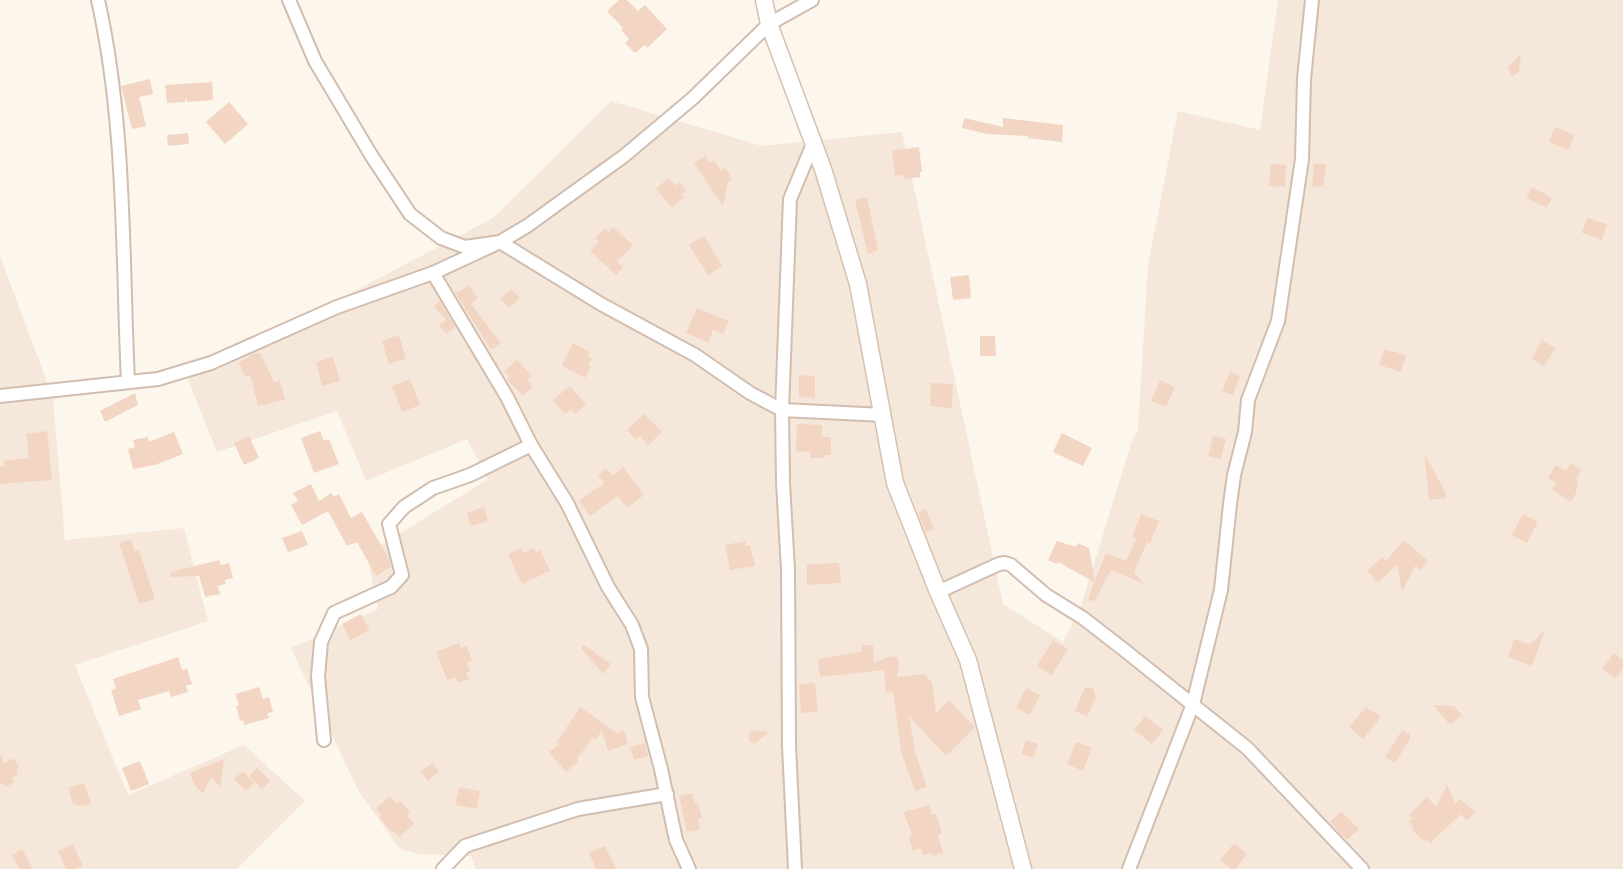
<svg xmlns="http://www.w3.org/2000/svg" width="1623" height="869" viewBox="0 0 1623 869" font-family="Roboto,sans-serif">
<rect width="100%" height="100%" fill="#fdf6ec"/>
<g fill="#f5e8da">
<polygon points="1278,0 1623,0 1623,869 476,869 471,856 417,854 400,849 359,792 291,648 378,609 367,554 488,479 467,439 366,481 337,411 217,452 188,379 493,218 611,101 762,146 902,132 1003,604 1063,642 1081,606 1131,444 1138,429 1148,265 1178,111 1260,130"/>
<polygon points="0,256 53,398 65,540 184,528 208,621 75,665 128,795 244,745 305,801 237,869 0,869"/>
</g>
<g fill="#f3d5c3">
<polygon points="619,0 627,0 638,11 645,5 667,29 647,48 645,45 635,53 625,43 629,39 621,30 623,28 607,11"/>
<polygon points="1521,54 1519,72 1512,77 1508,67"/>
<polygon points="150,79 153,94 139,97 146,126 132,129 121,86"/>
<polygon points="212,82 213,100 188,102 185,98 185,102 167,103 165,85"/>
<polygon points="229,102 248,124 225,144 206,122"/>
<polygon points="964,118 1003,127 1003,118 1063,125 1062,142 1028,138 1028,136 987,134 962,128"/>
<polygon points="1555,127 1575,135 1568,150 1549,142"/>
<polygon points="188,133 189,144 168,146 167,135"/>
<polygon points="919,147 922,172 920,172 920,177 905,179 904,175 895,176 892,151"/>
<polygon points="705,156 710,163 714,160 721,171 725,168 732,179 728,182 723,206 694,163"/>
<polygon points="1314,163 1326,165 1323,187 1312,186"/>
<polygon points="1271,164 1286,165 1285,187 1269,186"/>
<polygon points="668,178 675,186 679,182 686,190 682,194 684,197 672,208 656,189"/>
<polygon points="1532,187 1552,198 1547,208 1526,198"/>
<polygon points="867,197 878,250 868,254 855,200"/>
<polygon points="1587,218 1607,224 1602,240 1582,233"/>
<polygon points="613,227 633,245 617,262 623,267 616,275 590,251 599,242 595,238 605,228 609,232"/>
<polygon points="704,236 722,266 708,275 689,245"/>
<polygon points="969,275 971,298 953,300 950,277"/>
<polygon points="468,285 478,298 471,304 501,343 491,350 453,289 458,293"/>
<polygon points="511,289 520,298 509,308 500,299"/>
<polygon points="440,301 455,327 446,334 439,325 446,320 434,306"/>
<polygon points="697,308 729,321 723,334 713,330 708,343 686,333"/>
<polygon points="399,335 406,359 389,364 382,341"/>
<polygon points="980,336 995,336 996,356 980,356"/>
<polygon points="1542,340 1555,348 1544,366 1532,359"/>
<polygon points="573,343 590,352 588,357 592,359 588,366 591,367 585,378 562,366"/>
<polygon points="1384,349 1406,355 1401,372 1379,365"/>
<polygon points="255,353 260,353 274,382 280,380 285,400 258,406 250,375 246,377 238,363"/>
<polygon points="333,357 340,381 322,386 316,362"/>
<polygon points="517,360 532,376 527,380 533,387 523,395 507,380 509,376 504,371"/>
<polygon points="1230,372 1240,376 1233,395 1222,391"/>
<polygon points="799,375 815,376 815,398 799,397"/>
<polygon points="410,379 420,405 402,412 392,386"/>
<polygon points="1160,380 1175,387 1166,407 1151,401"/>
<polygon points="931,383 953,384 952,408 930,406"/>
<polygon points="570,386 586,405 575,414 571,409 565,414 553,400"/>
<polygon points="135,393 138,405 105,422 100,411"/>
<polygon points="644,414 662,432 648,445 640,436 636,439 627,430"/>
<polygon points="797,424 822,425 822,437 831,437 831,455 825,455 825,458 810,458 810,452 796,451"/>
<polygon points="47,431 52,480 0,484 0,467 5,466 4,461 29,458 26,434"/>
<polygon points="320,431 324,441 329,439 339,464 314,473 301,438"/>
<polygon points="174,432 183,454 155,465 133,469 128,449 135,447 133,440 148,437 149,442"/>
<polygon points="1062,433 1092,448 1083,466 1053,452"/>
<polygon points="249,436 259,458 244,465 234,443"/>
<polygon points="1213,436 1226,439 1221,459 1208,456"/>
<polygon points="1424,453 1445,491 1446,498 1429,500"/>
<polygon points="1571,463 1581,470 1576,480 1578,481 1576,493 1571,502 1552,490 1556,483 1548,478 1556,465 1566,471"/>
<polygon points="623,467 644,495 627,508 618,496 590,516 579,501 603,484 604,482 598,475 606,468 613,475"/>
<polygon points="311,484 319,501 331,493 334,497 339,494 351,518 362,512 389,559 391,567 376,576 357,542 347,546 328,511 302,525 291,505 298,501 293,493"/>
<polygon points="484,507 488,521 471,526 467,513"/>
<polygon points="926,509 934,529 926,532 918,513"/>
<polygon points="1141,514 1159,521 1150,544 1147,542 1134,572 1144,584 1111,570 1094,602 1088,599 1094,582 1058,562 1057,564 1048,560 1057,541 1076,547 1078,543 1089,548 1095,581 1106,553 1126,561 1136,538 1132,537"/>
<polygon points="1523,514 1538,522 1527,543 1512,535"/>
<polygon points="302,531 308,545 288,552 282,538"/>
<polygon points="131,540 135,551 139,550 155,599 139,604 119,543"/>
<polygon points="1404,540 1428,561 1420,570 1415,566 1402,592 1397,564 1378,583 1367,571 1382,557 1386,561"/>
<polygon points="745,541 746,546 750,545 755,566 730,570 725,545"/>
<polygon points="521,548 523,553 534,548 536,552 540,550 550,571 522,584 508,554"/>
<polygon points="219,560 221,565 229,563 233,578 225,580 226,584 218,586 220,594 205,597 199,576 171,577 171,572"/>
<polygon points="839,563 841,583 807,585 807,564"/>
<polygon points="361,614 370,630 350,640 342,624"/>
<polygon points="1545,630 1532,666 1508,657 1514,639 1530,644"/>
<polygon points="1053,640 1068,649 1052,675 1037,666"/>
<polygon points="459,643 461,648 467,646 472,660 467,662 470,671 466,673 469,679 458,683 455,677 447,680 436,652"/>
<polygon points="584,645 611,664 603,674 581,648"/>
<polygon points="861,645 873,645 874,663 891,656 897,657 899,662 897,677 924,674 932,682 936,713 949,700 975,727 946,756 909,716 915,752 927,787 915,791 901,751 893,691 886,692 884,670 820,677 818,659 862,652"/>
<polygon points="1614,653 1623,660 1623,669 1615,679 1602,669"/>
<polygon points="178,657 182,670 187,669 192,684 186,686 188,692 171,697 169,691 138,700 141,709 119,716 111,690 116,689 113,679"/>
<polygon points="815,683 818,712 801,713 799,684"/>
<polygon points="259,687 263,699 269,697 273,712 267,713 269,718 244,725 243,720 240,721 236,706 239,705 235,694"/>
<polygon points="1085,687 1093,688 1096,698 1087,717 1075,711"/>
<polygon points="1026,688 1040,695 1030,715 1016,708"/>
<polygon points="1433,705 1454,706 1462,715 1450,725"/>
<polygon points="580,707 617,733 624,730 628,744 608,751 602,731 595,740 592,738 577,759 579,761 566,772 549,752 560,744 557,742"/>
<polygon points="1366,707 1381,717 1363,739 1349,727"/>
<polygon points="1145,716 1163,730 1152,744 1134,730"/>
<polygon points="751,730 769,732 754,744 748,739"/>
<polygon points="1402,730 1410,734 1410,739 1395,763 1385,757"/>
<polygon points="1026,740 1038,744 1033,758 1021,754"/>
<polygon points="1076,742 1092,748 1083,771 1067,764"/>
<polygon points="645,743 648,756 634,760 630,747"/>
<polygon points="0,753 4,763 14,758 19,768 16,769 18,775 12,778 14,783 5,787 3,783 0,784"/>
<polygon points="224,759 220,787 211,777 203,794 194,784 190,773"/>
<polygon points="140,761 149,784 131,791 122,768"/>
<polygon points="432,763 439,771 428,781 421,772"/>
<polygon points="257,768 270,781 262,789 249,776"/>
<polygon points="243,771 254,783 246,791 234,779"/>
<polygon points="84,783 91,804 82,806 73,804 68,788"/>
<polygon points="1447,785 1455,804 1460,799 1475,812 1467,821 1461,814 1430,843 1427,839 1424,842 1411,828 1413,826 1409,821 1413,818 1409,815 1427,797 1436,807"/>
<polygon points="459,787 480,791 477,809 455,805"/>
<polygon points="692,793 695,803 698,803 702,818 698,819 700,830 687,832 679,796"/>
<polygon points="390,796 397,804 401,801 410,813 407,816 414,824 399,837 394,831 392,832 379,817 381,815 376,808"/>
<polygon points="929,805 932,815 936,814 942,833 938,835 943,853 932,856 931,853 923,855 921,848 913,851 909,837 912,836 904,812"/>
<polygon points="1341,811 1359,829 1347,840 1330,822"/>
<polygon points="1234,843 1247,854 1235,869 1231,869 1220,860"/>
<polygon points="73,844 83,866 76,869 66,869 58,851"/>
<polygon points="605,846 616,869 596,869 589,853"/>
<polygon points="22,849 33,869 20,869 12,855"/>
</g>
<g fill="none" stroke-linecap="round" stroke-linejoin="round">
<g stroke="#d1beb0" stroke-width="16">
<g id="street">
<path d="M98,0C126,125 122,254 128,382"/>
<polyline points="289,0 315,61 371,155 410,214 441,238 465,247 500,242 601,304 695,355 750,393 782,410 884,415"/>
<polyline points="433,273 507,397 531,445 567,503 608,587 632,625 641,649 642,697 661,769 676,840 689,869"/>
<polyline points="0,396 158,379 211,363 337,307 433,273 500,242 527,226 624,156 693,98 769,24 812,0"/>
<polyline points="938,592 999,564 1005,563 1011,565 1046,595 1083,618 1123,649 1247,748 1362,869"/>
<polyline points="324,740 318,677 321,642 334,613 391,587 402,575 389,524 404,507 433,488 470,475 531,445"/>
<polyline points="443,869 465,846 578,809 667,794"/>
<polyline points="795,869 789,746 788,570 783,483 782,410 790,199 813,144"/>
<polyline points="1129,869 1193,704 1221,590 1230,504 1234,475 1245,432 1248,400 1278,321 1302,159 1304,79 1312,0"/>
</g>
</g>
<g stroke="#d6c0b0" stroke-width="19">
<polyline id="secondary" points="764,0 769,24 823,169 858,284 895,483 938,592 968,660 1023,869"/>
</g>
<use href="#street" stroke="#fff" stroke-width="12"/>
<use href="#secondary" stroke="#fff" stroke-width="16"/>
</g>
</svg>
